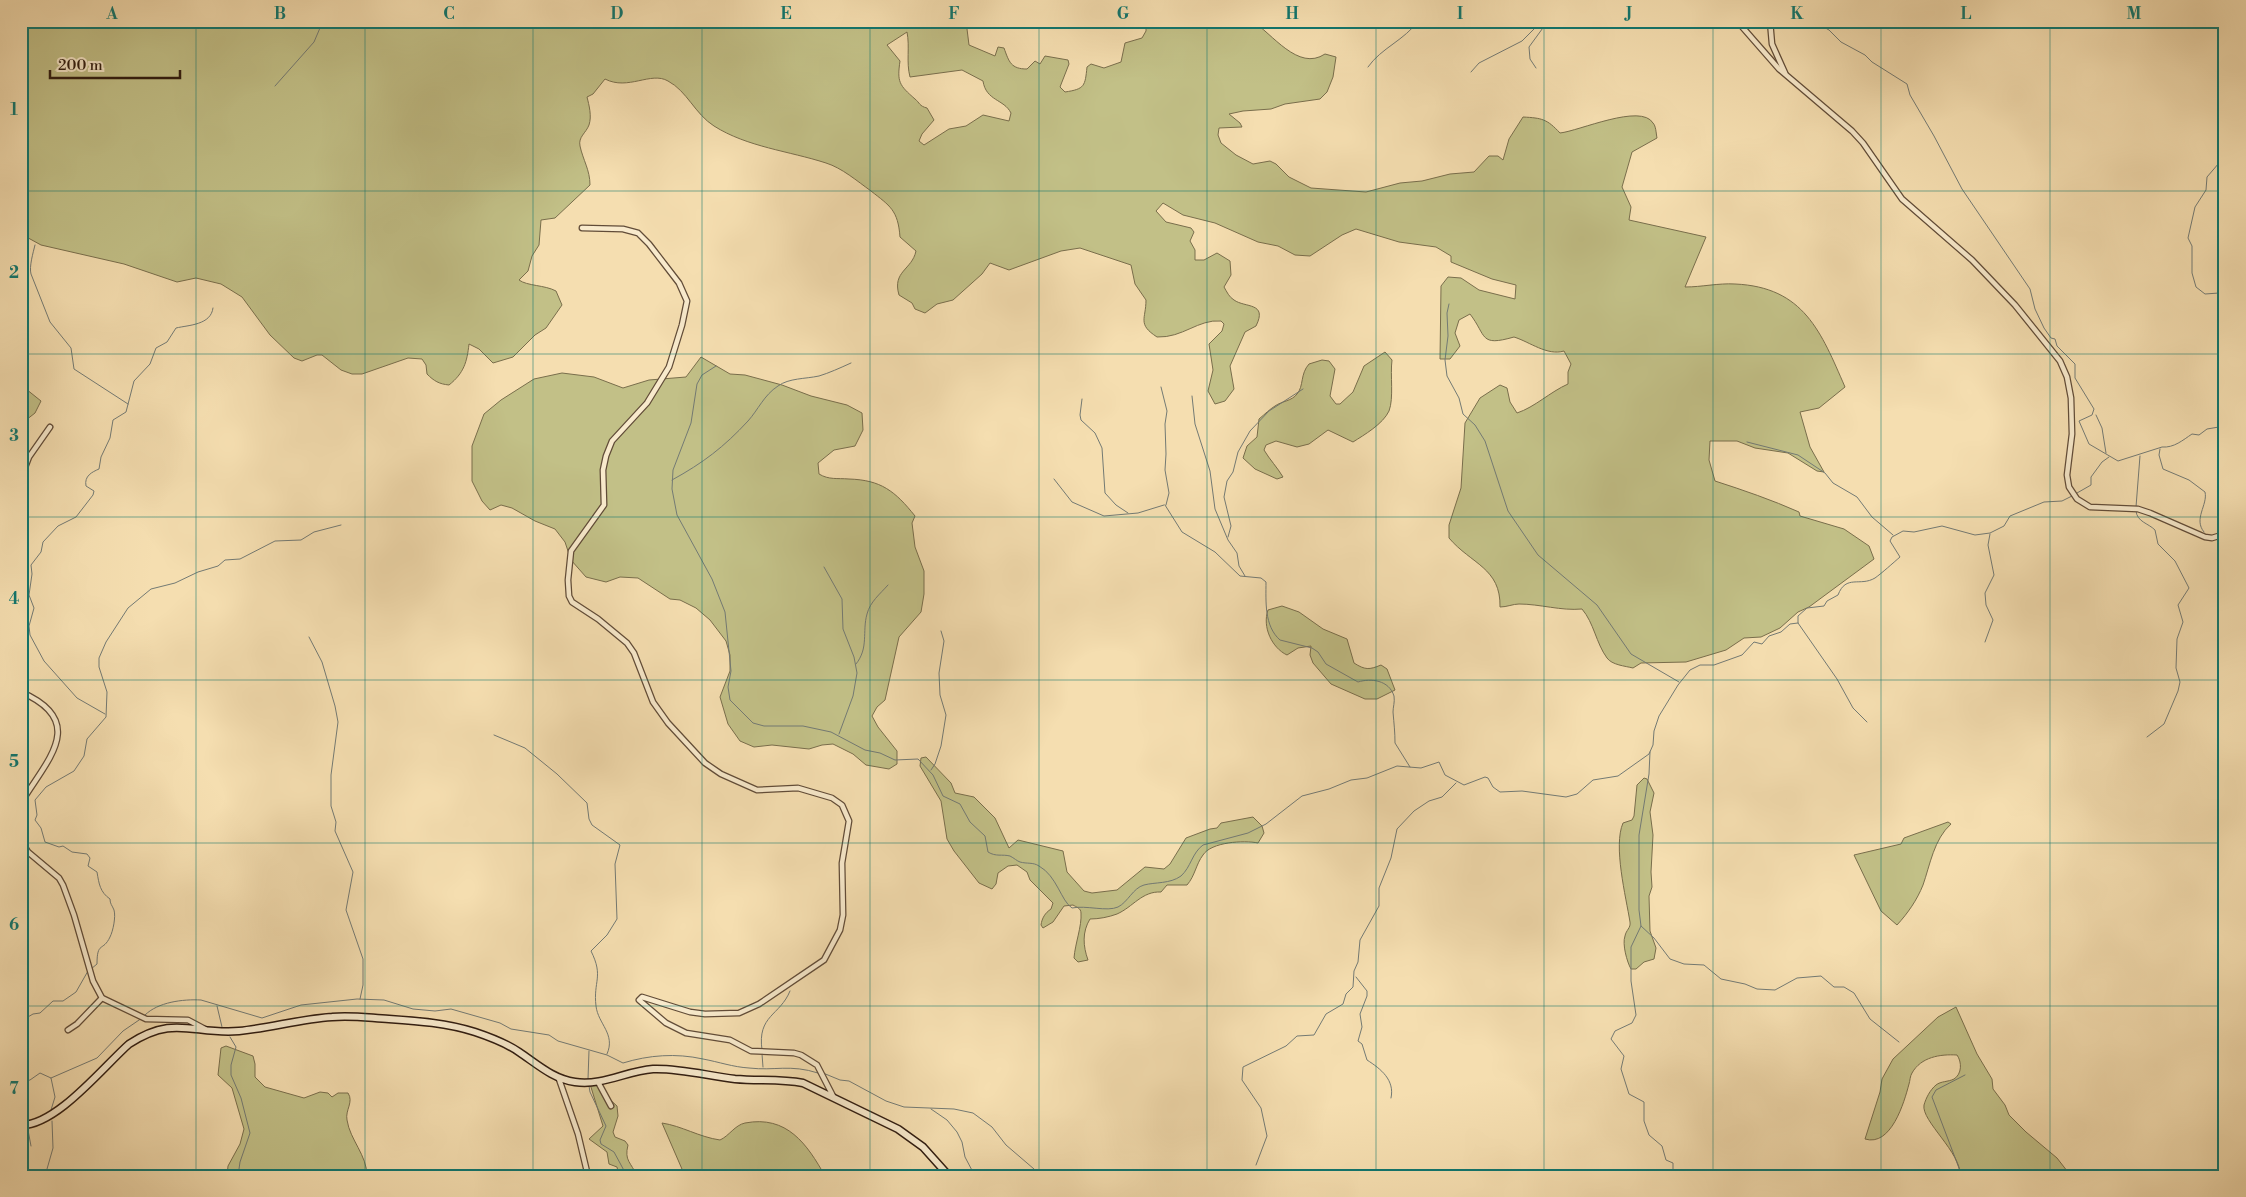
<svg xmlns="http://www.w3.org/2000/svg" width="2246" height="1197" viewBox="0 0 2246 1197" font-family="'Libre Bodoni',serif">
<rect width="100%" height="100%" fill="#f5deb0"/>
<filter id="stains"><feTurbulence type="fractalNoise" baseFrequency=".004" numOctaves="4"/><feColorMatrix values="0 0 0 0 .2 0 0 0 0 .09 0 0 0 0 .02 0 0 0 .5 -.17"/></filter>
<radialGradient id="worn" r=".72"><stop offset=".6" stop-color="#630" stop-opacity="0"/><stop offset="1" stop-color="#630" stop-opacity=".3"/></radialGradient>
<g fill="#c2c087" stroke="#796e4c" fill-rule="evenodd">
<path d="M21,21H966L969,45L995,56L998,47L1004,48C1009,62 1011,69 1027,69L1035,61L1040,64L1045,56L1068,60L1069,64L1060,87L1065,92C1085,89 1085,86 1087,67L1091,64L1104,68L1121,62L1125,43L1142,38L1146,31V21H1252C1272,33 1298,72 1325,54L1336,57L1333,77L1327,92L1320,99L1285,104L1271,109L1243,111L1229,114L1240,123L1242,127L1219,128L1218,135L1221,143L1236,155L1253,164L1270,161L1276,164L1289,177L1311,188L1366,192L1400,183L1422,181L1450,174L1474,172L1489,156H1498L1503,160L1509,139L1523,117C1542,118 1547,119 1560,133C1579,131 1641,103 1653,123C1656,126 1656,133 1657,138L1632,152L1622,187L1631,207L1629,220L1706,237L1685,287C1702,287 1718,283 1735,284C1804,287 1821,332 1845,387L1819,408L1800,412L1810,447L1824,472L1817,471L1788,453L1755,448L1737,441H1710L1709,460L1715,481C1743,490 1772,500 1799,512L1800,516L1844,529L1869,546L1874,559L1809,607L1798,612L1780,628L1761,637L1744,638L1726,650L1686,662L1641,663L1633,668C1625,666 1612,665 1607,658C1596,643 1594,623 1582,609C1561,611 1540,604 1519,604C1513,604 1507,607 1500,607C1501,568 1471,564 1449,538V525L1461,488L1465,423L1480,398L1500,385L1507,388L1510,402L1517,413C1535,407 1550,392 1568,384V372L1571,364L1564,351C1547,356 1530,342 1514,337C1479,347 1487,336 1470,314L1459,320L1455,333L1460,346L1450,359H1440L1441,286L1448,277L1461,278L1479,290L1515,299L1516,285L1492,279L1451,262V256L1436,247L1399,242L1356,229L1342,235L1310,256L1295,255L1278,246L1258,242L1215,223L1183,215L1163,203L1156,211L1166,222L1191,228L1194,232L1190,241L1195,250V260H1204L1217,253L1230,261L1231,275L1224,287C1227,292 1229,297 1234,300C1245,308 1268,302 1256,326L1245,332L1230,366L1234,389L1225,401L1215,404L1208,391L1213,370L1209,344L1222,331L1224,324L1221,321C1198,319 1183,338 1157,337C1137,324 1146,319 1146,300L1135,284L1131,265L1080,248L1061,251L1009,270L990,263L982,274L953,300L937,304L925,313L915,309L912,303L899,295C892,271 912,270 916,251L900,237C898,210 890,206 871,191C857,181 842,168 826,163C789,151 747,147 714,126C695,114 687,91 668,81C651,71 628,91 605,79L593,94L587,97C589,105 592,116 589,125C586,133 578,137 580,146C583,160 590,170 590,185L555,218L541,220L539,245L532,256L528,271L519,280C527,286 545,285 556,291L562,305L546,328L535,335L513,357L493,363L479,349L469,344C467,362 464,373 449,385C439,384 434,381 427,374L426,365L422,359L408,358L362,374H352L341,370L322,355H317L302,361L294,358L270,335L242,297L221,284L196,278L177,282L124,264L41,245L21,234ZM907,32C910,47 906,62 910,77L962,70L983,81C986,101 1004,99 1011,113L1009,121L983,115L966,126L949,129L924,145L919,141L922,134L934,120L927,108C919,106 920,103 915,99C899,85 897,82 900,61L887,45Z"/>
<path d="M1385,352L1392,360C1390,375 1394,398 1389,411C1383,424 1364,435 1353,442L1328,430L1309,444L1297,447L1276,441L1266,445L1264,450C1270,460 1277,467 1283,477L1277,479L1255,469L1243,458L1247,446L1257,437L1259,419C1265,414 1270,409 1275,406C1282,401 1292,401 1297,394C1304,386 1300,374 1309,364L1322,360L1329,361L1335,369L1330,396L1336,404H1340L1353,392L1364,366Z"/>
<path d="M701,357L730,374L745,375L782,385L811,396L847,405L862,413L863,430L855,446L834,450L818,463L819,474C829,480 837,478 849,479C881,480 895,491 915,516L912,523L915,547L924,571V594L921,612L899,637L885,700L877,707L872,716L878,727L897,751V764L889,769L866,765L853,754L833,744L822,745L809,749L772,745L754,747L740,741L728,724L720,697L730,671V655L726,641L710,620L696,608L680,600L670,599L638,578L620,577L606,582L586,577L571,560L565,542L555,529L535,521L512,508L501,505L490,510L482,501L472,481V446L484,414L501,400L534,379L562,373L594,377L623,388L649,380L686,377Z"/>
<polygon points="21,385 41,401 35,413 21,424"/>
<path d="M1282,606L1299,612L1323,629L1347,639L1354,663C1365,670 1369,670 1381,665L1387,669L1395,690L1377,699H1365L1331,684L1313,663L1310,655L1311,646L1298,648L1287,655C1272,648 1262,627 1268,610Z"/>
<path d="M926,757L951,783L955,793L974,797L995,818L1009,848L1018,840L1063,851L1067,872L1084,891L1092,893L1117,890L1145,867L1164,869L1170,864L1186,838L1210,829L1217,828L1221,823L1253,817L1262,826L1264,833L1258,843C1244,840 1211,842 1203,855C1196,864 1195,876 1187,885H1167L1161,892C1142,891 1133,907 1117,914C1109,917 1099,919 1090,919C1082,932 1083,946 1088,960L1078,962L1074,958C1075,944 1082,926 1081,913C1081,908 1076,907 1073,905L1064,906L1053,922L1043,928L1041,925C1042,918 1045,913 1051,909L1053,903L1030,880L1027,872L1017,865L1008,866L998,873L996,884L992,889L979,883L954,851L947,839L941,801L920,766L921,758Z"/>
<path d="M1644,778L1647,779L1654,793L1650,812L1653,835L1651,872L1652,887L1649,896L1650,931L1656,948L1654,959L1644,962L1636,969H1631C1627,962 1622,944 1625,936C1626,930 1631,928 1630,922C1626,897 1613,846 1623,823L1632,820L1634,816L1637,785Z"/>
<path d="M1948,822L1951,824C1934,839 1930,865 1923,885C1917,900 1908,913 1897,925L1881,911L1854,855L1901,844L1904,838Z"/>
<path d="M1956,1007L1977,1054L1992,1079L1993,1089L2005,1105L2009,1115L2026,1132L2057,1158L2071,1176H1960C1962,1153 1921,1121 1924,1105C1926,1098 1930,1090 1936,1085C1941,1081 1948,1082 1954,1079C1962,1074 1962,1062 1957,1055C1940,1054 1921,1057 1912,1073C1910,1076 1910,1081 1909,1084C1904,1103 1891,1147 1865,1139L1880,1092L1882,1079L1893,1059L1938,1017Z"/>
<path d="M226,1046L253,1056L255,1064V1077L265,1087L304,1098L320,1092L328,1093L332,1097L338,1093H348C354,1102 345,1110 347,1120C350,1140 367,1155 367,1176H227L228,1166L240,1144L244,1129L232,1088L218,1075L221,1048Z"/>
<path d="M590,1084H598L605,1095L617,1106L618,1116L613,1132L615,1137L625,1141L628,1145C624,1161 631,1162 637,1176H619L617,1167L609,1164L607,1152L589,1139L603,1126Z"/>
<path d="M662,1123C682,1126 699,1137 720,1140C729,1136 735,1125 745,1123C787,1115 807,1144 825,1176H685Z"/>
</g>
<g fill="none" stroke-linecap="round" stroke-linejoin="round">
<g stroke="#737a74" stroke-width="1">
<path d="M1813,21L1829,30L1841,42L1865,55L1872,62L1907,84L1910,95L1934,136L1962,189L2030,289L2035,309L2044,328L2051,338L2055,339L2057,346L2075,364V378L2094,409L2092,415L2079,421L2089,444L2118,461L2162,447C2174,448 2183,440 2192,434L2199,435L2207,429L2225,426"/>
<path d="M1368,67C1381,48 1405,40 1418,21"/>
<polyline points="1536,68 1530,59 1529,47 1548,21"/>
<polyline points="1471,72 1479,63 1522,41 1535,28 1544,26"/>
<polyline points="275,86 314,42 323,21"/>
<polyline points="2225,156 2207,177 2206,190 2195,207 2188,238 2192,246 2192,273 2196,287 2205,294 2219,293 2225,296"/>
<path d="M35,245C33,253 29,267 31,274L50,322L71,348L74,369L128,404"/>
<polyline points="1449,304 1447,313 1448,336 1445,360 1447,376 1459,398 1463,414 1475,425 1485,441 1508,511 1538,555 1597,605 1631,654 1679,682"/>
<polyline points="2225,304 2225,311"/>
<path d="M716,366L702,375L697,384L691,423L673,470L672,489L677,515L712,579L725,612L731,671L728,687L730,700L753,723L764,726H803L831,732L865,750L880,753L895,760L918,759L933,775L943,796L960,804L970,822L985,836L988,852C996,857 1002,854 1010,856C1014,858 1017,861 1020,862C1027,864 1033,862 1039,866C1057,876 1061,901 1072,908C1086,905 1107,912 1118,907C1128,902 1133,888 1144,885C1155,882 1170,884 1181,876C1191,867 1192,853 1203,845L1248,833L1266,824L1302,796L1329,789L1351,780L1367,778L1397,766L1421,768L1439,762L1445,775L1464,785L1485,777L1488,778L1493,787L1500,792L1522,791L1566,797L1577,794L1593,780L1618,776L1649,754L1653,745L1654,731L1659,716L1678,685L1690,670L1700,665H1714L1742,655L1754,642L1762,644L1769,636L1781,632L1790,624L1798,623"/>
<polyline points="1161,387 1167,411 1165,424 1166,454 1165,470 1169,493 1166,505"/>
<polyline points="1192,396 1195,424 1210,471 1215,509 1228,540 1237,553 1239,566 1245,576"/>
<polyline points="1082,399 1080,415 1081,420 1095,433 1102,448 1105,493 1116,505 1128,513"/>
<polyline points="2096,415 2102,428 2106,453"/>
<polyline points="1747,442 1798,455 1825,473 1833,483 1857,497 1872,517 1893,535"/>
<path d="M2160,449L2159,455L2163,469L2189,480L2205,492C2208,505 2193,519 2204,532"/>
<polyline points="1054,479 1072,502 1104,516 1138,513 1164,505"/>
<path d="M672,480C703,463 724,447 748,421C758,410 764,395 778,386C789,378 805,379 819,376C829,373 840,368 851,363"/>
<polyline points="2077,493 2091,485 2091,477 2102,462 2109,457"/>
<path d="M1165,505L1182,532L1215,552L1240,576L1261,578L1266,582C1266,601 1264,626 1280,640L1312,648L1318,652L1326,664L1358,682C1371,678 1389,680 1394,696C1395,702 1393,707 1393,712C1394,724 1395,732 1395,743L1410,767"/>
<polyline points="2136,507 2140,456"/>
<path d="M2136,511C2137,522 2148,523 2155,530L2158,544L2175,561L2189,588L2178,605L2183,622L2177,639L2176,668L2180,682L2178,691L2164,724L2147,737"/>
<polyline points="1228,537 1231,526 1224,497 1227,481 1233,472 1238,452 1250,431 1269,411 1303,389"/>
<polyline points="824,567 842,599 843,629 854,657 857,673 853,696 839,734"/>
<polyline points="309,637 322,662 335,706 338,722 331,775 331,806 336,822 335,831 353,872 346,910 363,959 363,985 360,999"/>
<polyline points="1985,642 1993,620 1986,605 1985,593 1994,575 1988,545 1990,534"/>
<path d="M856,664C869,648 862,632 867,614C870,602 880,594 888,585"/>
<path d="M105,714L77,698L44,661L30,635L29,626L34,608L29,595L32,574L31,565L41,552L43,542L58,526L76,517L93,495L94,491L86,486C84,476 92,472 99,469L101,457L110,438L113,420L126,412L134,381L150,364L156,348L167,342L176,328C189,325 211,325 213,308"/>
<path d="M1867,722L1853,708L1837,679L1798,623V616L1807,608L1824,606L1827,601L1838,595C1846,574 1860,587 1875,578C1882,573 1893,563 1900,557L1890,541L1892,537L1903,531L1914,532L1942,526L1975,535L1990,533L2004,526L2010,516L2044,502L2062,501L2072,496"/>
<path d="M494,735L525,748L557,774L587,803L589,819L592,825L620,845L615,864L617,919L607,935L591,951C604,977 593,981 596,1006C598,1024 616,1034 607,1054"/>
<polyline points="1650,752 1649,774 1639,835 1639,910 1641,926 1631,947 1631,981 1636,1015 1632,1023 1615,1031 1611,1039 1624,1056 1621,1069 1629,1094 1644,1102 1644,1121 1649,1135 1662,1146 1666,1160 1673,1163 1673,1176"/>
<polyline points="931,770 935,764 941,746 946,715 940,695 939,673 944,641 941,631"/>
<polyline points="1641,926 1654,938 1670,959 1684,964 1704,965 1721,979 1745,984 1757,989 1775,990 1797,978 1821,976 1834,987 1844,987 1854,993 1870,1019 1899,1042"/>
<path d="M91,969L97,964C97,941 103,952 110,937C113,931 116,917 114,910C112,905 110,904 110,899C100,892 99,884 97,872L88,866L90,858L87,854L72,852L63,846L59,847L45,842L41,828L35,820L37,815L35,800L46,787L74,771L84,756L87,739L106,717L107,692L99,667V658L106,642L128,608L151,589L175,583L198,572L218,566L225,560L240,559L275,541L301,540L314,532L341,525"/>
<path d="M1356,977L1367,991V996L1360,1014L1362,1027L1358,1041L1362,1044L1367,1060C1381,1069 1395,1080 1391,1098"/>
<polyline points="217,1006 222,1027"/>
<path d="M145,1015C158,1002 183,999 201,1000L262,1018L301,1005L357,999L384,1000L413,1009L435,1011L451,1009L500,1023L511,1029L549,1035L558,1041L607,1055L623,1063C649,1055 676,1053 703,1059C719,1062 733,1067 749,1068C775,1071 790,1064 818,1073"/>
<polyline points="21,1021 33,1014 40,1013 53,1001 63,1001 76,992 88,971"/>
<polyline points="230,1037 236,1047 231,1065 231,1075 241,1098 250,1133 240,1162 238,1176"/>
<path d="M762,1050C757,1015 780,1016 790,991"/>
<polyline points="762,1054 763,1067"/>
<polyline points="823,1073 840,1080 849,1081 886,1101 904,1107 954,1109 973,1113 992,1127 1006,1145 1034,1169 1036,1176"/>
<polyline points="51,1078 97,1058 123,1031 142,1018"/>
<polyline points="588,1079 589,1051"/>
<polyline points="21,1082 30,1080 40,1073 51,1078 55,1097 51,1110"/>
<polyline points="589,1086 590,1092 606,1126 600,1140 601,1144 614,1152 627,1176"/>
<polyline points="21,1106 27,1122"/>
<polyline points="931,1109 947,1120 957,1132 962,1142 965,1157 975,1176"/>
<polyline points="28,1130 31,1146"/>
<polyline points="1256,1165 1267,1136 1261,1108 1242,1080 1243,1067 1286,1046 1297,1036 1314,1035 1326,1014 1343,1004 1346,994 1353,987 1354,971 1358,962 1360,940 1379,906 1379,888 1391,858 1397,829 1414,811 1429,801 1442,797 1456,783"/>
<polyline points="45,1176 53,1148 52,1121"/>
<polyline points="1962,1176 1932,1097 1936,1090 1965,1075"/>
</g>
<g stroke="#614c38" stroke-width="7">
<g id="street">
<polyline points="1737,21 1779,69 1852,131 1863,143 1902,199 1972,260 2015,305 2060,361 2067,377 2071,398 2072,434 2067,475 2069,487 2077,499 2090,507 2138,509 2150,513 2205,537 2212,538 2225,534"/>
<polyline points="1770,21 1772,44 1785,73"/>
<polyline points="582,228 623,229 638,233 649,244 679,283 687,301 682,325 669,367 647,403 612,441 606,456 603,470 604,505 571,551 568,580 569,596 572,602 598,619 627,643 634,653 653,702 668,723 705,763 721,774 757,790 798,788 832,798 842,805 849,821 842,863 843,915 840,930 824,960 759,1004 739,1013 705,1014 690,1012 642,997 639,1000 666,1023 686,1033 730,1040 751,1051 794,1053 801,1055 817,1065 833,1096"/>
<polyline points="21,478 29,457 50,427"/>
<path d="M21,692C90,722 45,762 21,803"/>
<polyline points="21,841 28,852 59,878 63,885 74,915 93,981 102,998 146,1019 188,1020 205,1029"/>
<polyline points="68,1030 77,1024 102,998"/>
<polyline points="559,1079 578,1134 588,1176"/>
<polyline points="598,1082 611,1106"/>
</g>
</g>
<g stroke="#301c10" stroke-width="9">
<path id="secondary" d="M21,1125C56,1126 103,1067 129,1044C175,1014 193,1035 239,1031C270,1028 301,1019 332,1017C351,1015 370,1018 389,1019C418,1021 447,1023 475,1032C490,1037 506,1043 519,1052C537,1064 553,1079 575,1082C603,1086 626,1071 653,1069C681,1068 708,1076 735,1079C758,1081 781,1079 803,1083L898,1129L923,1147L949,1176"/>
</g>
<use href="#street" stroke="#f8eacc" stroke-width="4.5"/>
<use href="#secondary" stroke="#f8eacc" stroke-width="6"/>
</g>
<path fill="none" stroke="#0f766e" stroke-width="1" stroke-opacity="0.55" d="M196,21V1176M365,21V1176M533,21V1176M702,21V1176M870,21V1176M1039,21V1176M1207,21V1176M1376,21V1176M1544,21V1176M1713,21V1176M1881,21V1176M2050,21V1176M21,191H2225M21,354H2225M21,517H2225M21,680H2225M21,843H2225M21,1006H2225"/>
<rect width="2246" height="1197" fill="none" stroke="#f5deb0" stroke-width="55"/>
<path d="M50 70v8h130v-8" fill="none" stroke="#301c10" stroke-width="2.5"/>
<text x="58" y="70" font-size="15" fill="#301c10" stroke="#f8eacc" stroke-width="4" paint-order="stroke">200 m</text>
<rect x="28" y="28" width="2190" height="1142" fill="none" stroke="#0f766e" stroke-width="2"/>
<g font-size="16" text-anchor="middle" font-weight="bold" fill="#0f766e">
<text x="112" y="19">A</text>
<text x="280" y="19">B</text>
<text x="449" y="19">C</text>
<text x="617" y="19">D</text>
<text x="786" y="19">E</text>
<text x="954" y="19">F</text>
<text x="1123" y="19">G</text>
<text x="1292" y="19">H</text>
<text x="1460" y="19">I</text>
<text x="1629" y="19">J</text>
<text x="1797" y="19">K</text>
<text x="1966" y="19">L</text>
<text x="2134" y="19">M</text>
<text x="14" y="115">1</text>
<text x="14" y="278">2</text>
<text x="14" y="441">3</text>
<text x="14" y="604">4</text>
<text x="14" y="767">5</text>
<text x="14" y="930">6</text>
<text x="14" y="1094">7</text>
</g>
<rect width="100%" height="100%" filter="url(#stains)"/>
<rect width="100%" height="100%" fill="url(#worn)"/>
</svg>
